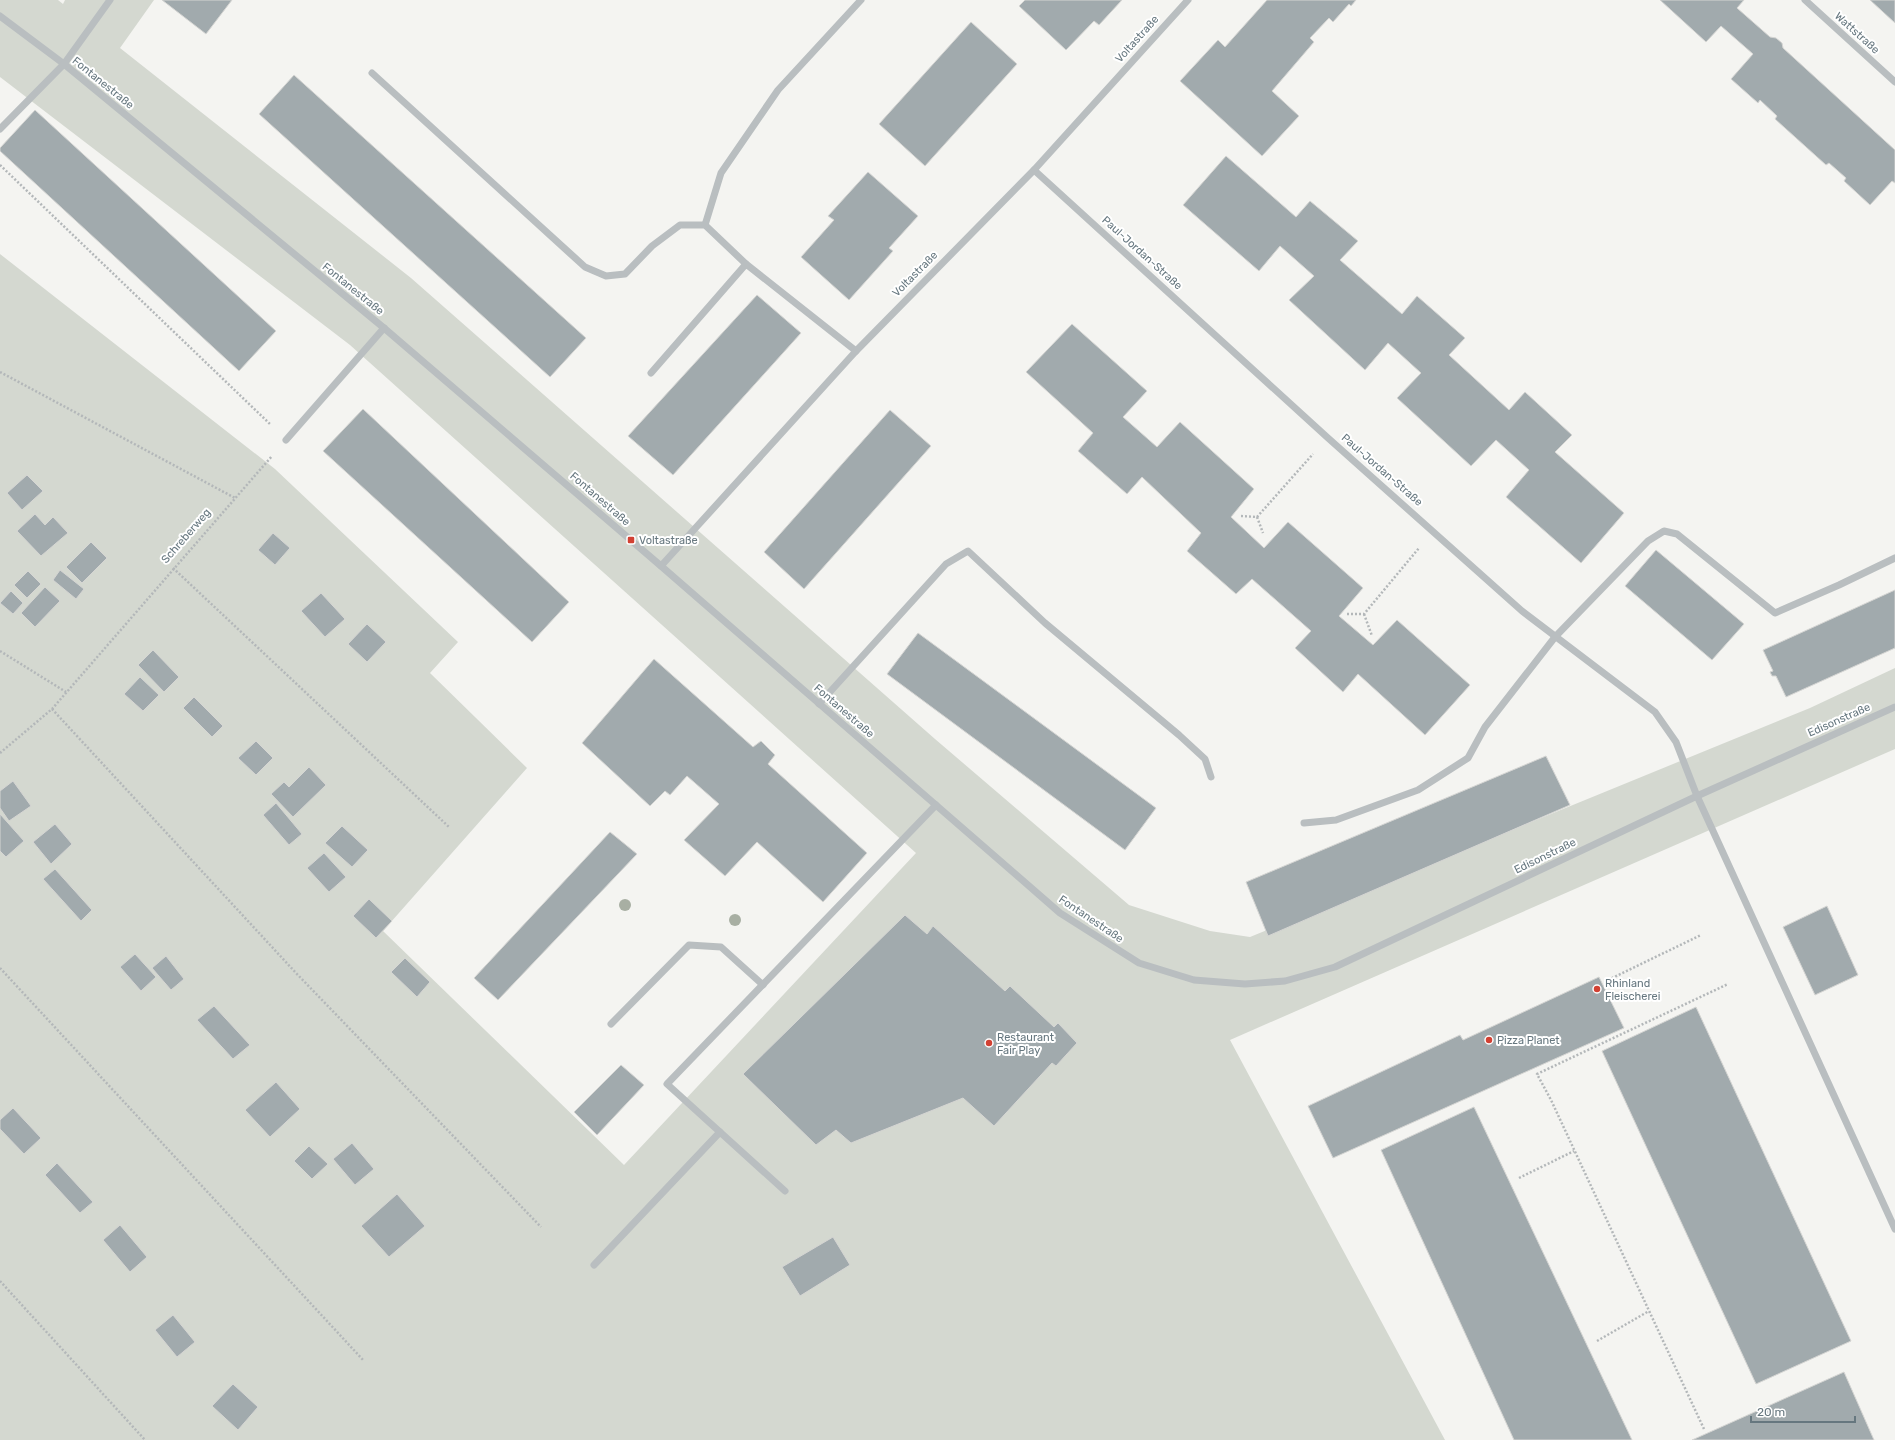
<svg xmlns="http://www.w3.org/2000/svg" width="1895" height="1440" viewBox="0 0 1895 1440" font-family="Rubik,sans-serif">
<rect width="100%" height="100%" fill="#f4f4f1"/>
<polygon fill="#d4d8d0" points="0,0 58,0 63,4 65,0 154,0 120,48 411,278 935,739 1129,905 1210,931 1250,937 1810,708 1895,668 1895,749 1230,1040 1445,1440 0,1440 0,254 275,469 458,642 430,673 527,768 383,931 624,1165 916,853 350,345 0,77"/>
<g fill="#a1aaad" stroke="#d5d5d3">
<polygon points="162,0 232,0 206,34"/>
<polygon points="1025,0 1122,0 1099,25 1094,21 1066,50 1019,6"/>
<polygon points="1267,0 1356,0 1351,6 1349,4 1333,22 1329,18 1310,38 1314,42 1272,91 1299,116 1262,156 1180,81 1218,40 1225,47"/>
<polygon points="1660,0 1744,0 1737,8 1770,37 1776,38 1782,43 1783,48 1895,150 1895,183 1892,181 1870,205 1844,181 1846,178 1829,163 1826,165 1775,119 1777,116 1760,100 1758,103 1731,79 1753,54 1721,26 1706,42"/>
<polygon points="1870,0 1895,0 1895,23"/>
<polygon points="971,22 1017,64 925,166 879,124"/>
<polygon points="294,75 586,338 550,377 259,114"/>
<polygon points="35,110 276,331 239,371 0,151 0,148"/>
<polygon points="1226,156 1296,217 1310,201 1358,241 1340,260 1402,314 1417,296 1465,338 1449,355 1509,410 1525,392 1572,435 1555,452 1624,513 1581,563 1506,497 1529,470 1496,440 1471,466 1397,398 1421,373 1388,343 1365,370 1289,300 1314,276 1280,246 1259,271 1183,205"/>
<polygon points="868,172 918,216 889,248 893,251 849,300 801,257 834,220 828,216"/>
<polygon points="757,295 801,333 673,475 628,436"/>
<polygon points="1072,324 1147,391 1123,417 1157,447 1180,422 1254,489 1231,517 1264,548 1288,522 1363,588 1339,616 1373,645 1397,620 1470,685 1425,735 1358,674 1343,692 1295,648 1311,631 1252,579 1236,594 1187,551 1201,533 1142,477 1127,494 1078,451 1093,433 1026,372"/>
<polygon points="363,409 569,602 532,642 323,451"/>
<polygon points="890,410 931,446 804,589 764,552"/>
<polygon points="27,475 43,491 22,510 7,493"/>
<polygon points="35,514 45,525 53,517 68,533 41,556 17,531"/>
<polygon points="273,533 290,548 275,565 258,550"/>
<polygon points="91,542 107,558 82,583 66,567"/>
<polygon points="1656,550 1744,624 1712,660 1625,586"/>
<polygon points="60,570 84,589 76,599 53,580"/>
<polygon points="28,571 41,584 27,598 14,585"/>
<polygon points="45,587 60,601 35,627 21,613"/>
<polygon points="1895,590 1895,648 1786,697 1776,676 1772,676 1770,672 1773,671 1763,650"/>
<polygon points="11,591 23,603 13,614 0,603"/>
<polygon points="321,593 345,619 325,637 301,611"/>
<polygon points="367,624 386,642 367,662 348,644"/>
<polygon points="918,633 1156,808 1125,850 887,674"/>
<polygon points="153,650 179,677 164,692 138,665"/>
<polygon points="654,659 753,747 761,741 775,755 768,764 867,853 823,902 757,842 725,876 684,840 719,804 687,776 670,795 665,791 650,806 582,743"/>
<polygon points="140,677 159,695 143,711 124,694"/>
<polygon points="194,697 223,726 212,737 183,708"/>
<polygon points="256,741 273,758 256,775 238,758"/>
<polygon points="1546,756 1570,805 1268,936 1246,882"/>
<polygon points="309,767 326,785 293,817 271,794 284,782 289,787"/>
<polygon points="13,781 31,806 9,821 0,808 0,791"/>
<polygon points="276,803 302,834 289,845 263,815"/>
<polygon points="0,814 24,841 6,857 0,851"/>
<polygon points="55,824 72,844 51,864 33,842"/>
<polygon points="342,826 368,850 352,867 325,843"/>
<polygon points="610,832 637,854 498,1000 474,978"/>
<polygon points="324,853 346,877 329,892 307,868"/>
<polygon points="55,869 92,910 81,921 43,879"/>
<polygon points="369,899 392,921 376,938 353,916"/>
<polygon points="1827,906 1858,975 1815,995 1783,927"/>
<polygon points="905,915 927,934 933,926 1005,991 1010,986 1054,1027 1058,1023 1077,1043 1056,1066 1052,1063 994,1126 963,1098 851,1143 836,1130 816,1145 743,1074"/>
<polygon points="135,954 156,977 141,991 120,967"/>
<polygon points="166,956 184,979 171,990 152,968"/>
<polygon points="405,958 430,982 417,997 391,972"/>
<polygon points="1599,977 1624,1028 1333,1158 1308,1106 1460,1035 1463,1040"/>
<polygon points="214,1006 250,1045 233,1059 197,1020"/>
<polygon points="1696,1007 1851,1341 1756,1384 1602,1051"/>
<polygon points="621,1065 644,1085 597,1135 574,1112"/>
<polygon points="276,1082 300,1109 270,1137 245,1110"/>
<polygon points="1474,1107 1632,1440 1514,1440 1381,1150"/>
<polygon points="13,1108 41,1138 24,1154 0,1129 0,1120"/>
<polygon points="352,1143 374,1169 355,1185 333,1159"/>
<polygon points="309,1146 328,1164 312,1179 294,1161"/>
<polygon points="57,1163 93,1202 80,1213 45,1175"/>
<polygon points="397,1194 425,1226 389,1257 361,1226"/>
<polygon points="120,1225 147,1257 130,1272 103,1240"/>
<polygon points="833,1237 850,1265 800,1296 782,1267"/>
<polygon points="173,1315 195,1342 177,1357 155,1330"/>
<polygon points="1844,1372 1874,1440 1692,1440"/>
<polygon points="233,1384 258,1407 238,1430 212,1406"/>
</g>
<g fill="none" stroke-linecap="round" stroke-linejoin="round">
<g stroke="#b3b7b9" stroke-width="2.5" stroke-dasharray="2 2" stroke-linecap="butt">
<polyline points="0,165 271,425"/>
<polyline points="0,372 235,498"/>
<polyline points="1241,516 1257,517 1313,454"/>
<polyline points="1257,517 1263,533"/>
<polyline points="173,568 449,827"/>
<polyline points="1347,614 1364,614 1419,548"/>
<polyline points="1364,614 1372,636"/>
<polyline points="0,651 66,692"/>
<polyline points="52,709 296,973 541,1227"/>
<polyline points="0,753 52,709 272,456"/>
<polyline points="0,968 364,1361"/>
<polyline points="1608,980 1701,935"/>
<polyline points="1519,1178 1574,1151"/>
<polyline points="0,1281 145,1440"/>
<polyline points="1597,1341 1649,1311"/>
<polyline points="1704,1429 1551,1100 1537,1074 1728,984"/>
</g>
<g stroke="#b9bec0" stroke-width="7">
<polyline points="1805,0 1895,82"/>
<polyline points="0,16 64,64 384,328 661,566 1060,913 1139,963 1194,980 1245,984 1285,981 1335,967 1697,796 1895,707"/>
<polyline points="372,73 585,267 606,276 625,274 652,246 680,225 705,225 746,264"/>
<polyline points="0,129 64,64 110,0"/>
<polyline points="1034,170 1328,438 1522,611 1655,712 1676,742 1697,796 1895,1229"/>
<polyline points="705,225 721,173 778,90 861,0"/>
<polyline points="651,373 746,264 856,351"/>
<polyline points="286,440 384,328"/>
<polyline points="661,566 856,351 1034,170 1188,0"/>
<polyline points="819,704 946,564 968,551 1045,623 1179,735 1205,759 1211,777"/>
<polyline points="1304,823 1336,820 1418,790 1468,758 1485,727 1555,637 1648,541 1664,531 1677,534 1775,613 1839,585 1895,558"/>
<polyline points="611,1024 689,945 721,947 763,985"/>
<polyline points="785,1191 667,1084 936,805"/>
<polyline points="594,1265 720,1132"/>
</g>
</g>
<g fill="#a8afa3">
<circle cx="625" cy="905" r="6"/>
<circle cx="735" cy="920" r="6"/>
</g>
<g fill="#d24133" stroke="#fff" stroke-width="1.5">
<rect x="627" y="536" width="8" height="8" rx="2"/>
<circle cx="1597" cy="989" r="4"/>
<circle cx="1489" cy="1040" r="4"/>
<circle cx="989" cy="1043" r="4"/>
</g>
<g text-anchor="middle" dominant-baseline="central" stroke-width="4" stroke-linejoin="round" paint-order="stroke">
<g font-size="11" fill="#66777f" stroke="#fff">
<text transform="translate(1857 33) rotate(42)">Wattstraße</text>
<text transform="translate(1137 39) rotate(-48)">Voltastraße</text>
<text transform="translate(103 83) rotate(39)">Fontanestraße</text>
<text transform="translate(1142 253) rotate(42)">Paul-Jordan-Straße</text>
<text transform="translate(915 274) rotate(-45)">Voltastraße</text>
<text transform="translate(353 289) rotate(39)">Fontanestraße</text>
<text transform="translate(1382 470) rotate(41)">Paul-Jordan-Straße</text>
<text transform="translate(600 499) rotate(41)">Fontanestraße</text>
<text transform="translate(186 536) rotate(-49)">Schreberweg</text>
<text transform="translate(844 711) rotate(41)">Fontanestraße</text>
<text transform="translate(1839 720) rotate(-24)">Edisonstraße</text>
<text transform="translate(1545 856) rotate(-26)">Edisonstraße</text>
<text transform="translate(1091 919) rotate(34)">Fontanestraße</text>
</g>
<g font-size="11" fill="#66777f" stroke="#fff" text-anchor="start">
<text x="639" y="540">Voltastraße</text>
<text x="1605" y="983">Rhinland<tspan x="1605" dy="13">Fleischerei</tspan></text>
<text x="997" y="1037">Restaurant<tspan x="997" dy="13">Fair Play</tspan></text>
<text x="1497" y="1040">Pizza Planet</text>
</g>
</g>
<path d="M1751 1416v6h104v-6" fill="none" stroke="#66777f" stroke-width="2"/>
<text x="1757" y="1416" font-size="12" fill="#66777f" stroke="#ffffff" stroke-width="3" paint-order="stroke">20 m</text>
</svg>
